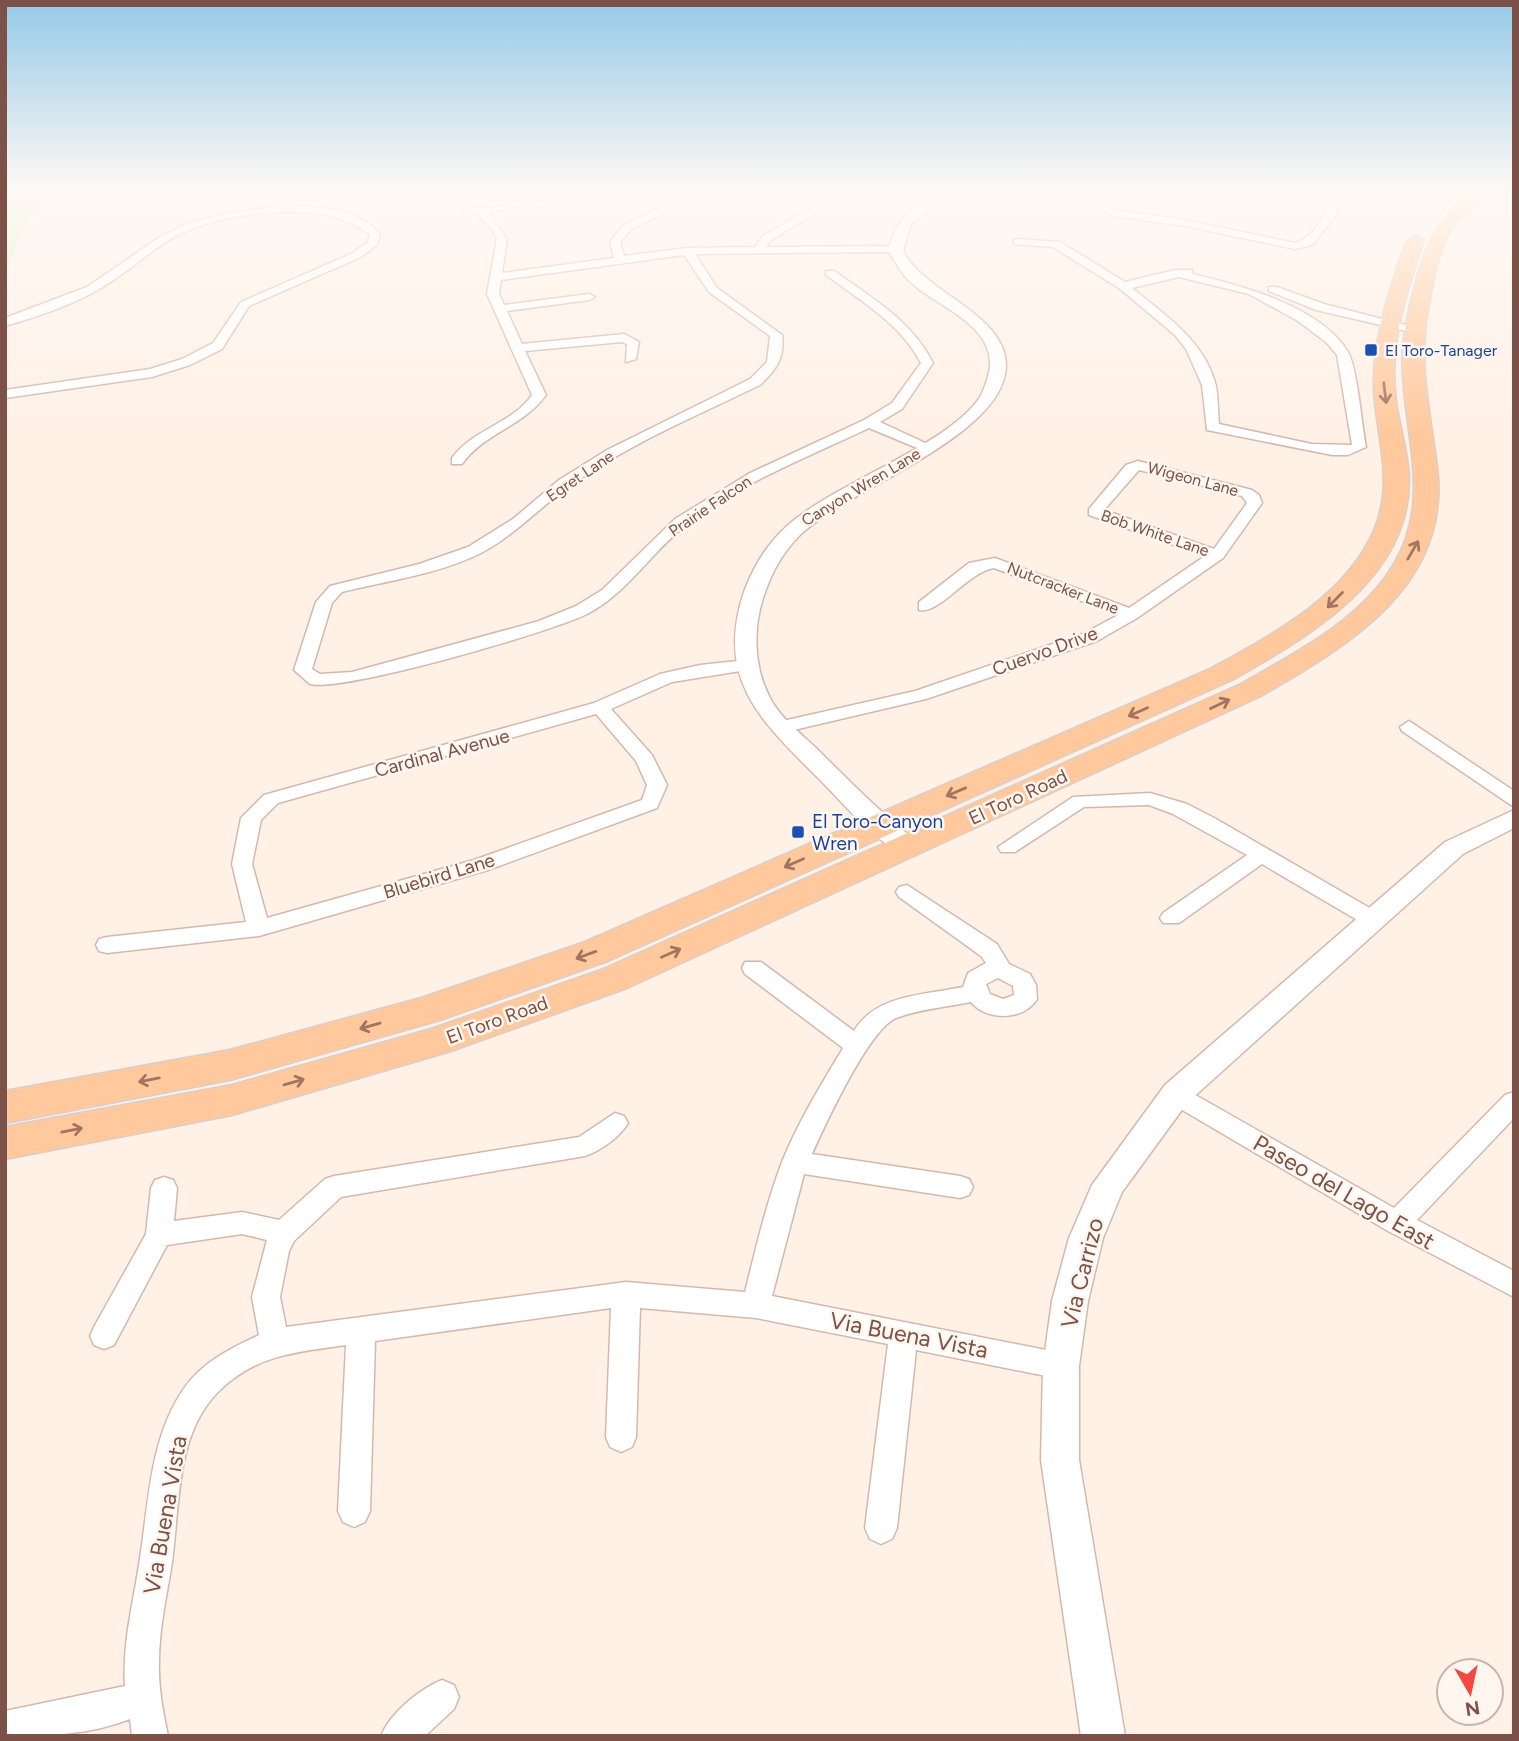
<svg xmlns="http://www.w3.org/2000/svg" width="1519" height="1741" viewBox="0 0 1519 1741" font-family="Figtree,sans-serif">
<rect width="100%" height="100%" fill="#fff1e6"/>
<path fill="#dceec3" d="M5,190H64C29,218 22,231 5,272Z"/>
<g fill="none" stroke-linecap="round" stroke-linejoin="round">
<g stroke="#d5b8ad" stroke-width="3">
<g id="minor">
<path d="M417,190C441,189 466,210 486,208C517,205 546,190 578,190L489,213L507,239L502,273L614,258L610,242L624,225L696,190H708L632,229L620,242L624,256L687,248L755,247L763,236L842,190H854L771,240L766,247L895,246L900,249L895,252L695,254L717,288L782,335C785,358 776,370 760,385C696,416 629,444 571,485C540,507 515,535 481,553C439,574 387,581 342,592L332,603L312,669L320,674L352,672L539,621L576,606L602,590L675,519L750,473L864,420L892,403L921,363C900,323 861,301 826,275V271H834C872,298 911,320 933,363L902,409L880,422L934,447L922,450L869,428C808,457 740,483 686,525C651,552 628,593 587,614C551,632 344,692 310,684L294,670L316,602L330,586L419,564L468,547L513,519L559,480L607,450L750,379L767,362L770,336L709,292L684,255L501,280L499,294L504,305L589,294L595,297L589,300L507,311L522,344L624,334L639,342L636,359L626,362L627,344L622,342L525,351L546,395C524,426 484,433 462,464H452V458C473,429 512,424 532,395L487,294L497,239L492,229L478,214Z"/>
<path d="M1112,190H1125L1102,201L1116,210L1185,220L1295,243C1315,238 1328,210 1333,192L1346,190L1336,215L1312,245L1295,249L1185,226L1113,216L1090,201Z"/>
<path d="M287,206C321,207 356,207 380,234L377,245L361,257L249,306L222,349L190,365L152,377L5,398V390L150,369L182,359L213,343L241,302L353,253L368,242L370,235C328,198 227,211 180,234C154,247 133,268 109,283C79,303 40,316 5,326V318L87,287L160,237L186,224L232,212Z"/>
<path d="M1018,239L1060,242L1125,282L1175,270H1192V274C1240,285 1320,306 1348,352C1357,367 1362,426 1366,447L1348,455H1332L1207,430L1202,385L1186,349L1175,335L1119,288L1053,247L1014,244V240ZM1179,277L1249,294L1298,321L1326,342L1337,355L1352,445L1312,444L1219,424C1218,412 1218,398 1216,386C1205,341 1165,315 1132,288Z"/>
<polygon points="1269,287 1277,287 1324,304 1421,329 1415,333 1316,310 1269,291"/>
<path d="M1138,461L1252,490L1259,495L1262,503L1223,558L1137,618L1097,641L926,699L781,733L774,731L772,727L774,723L915,691L1085,633L1118,615L994,568C968,572 939,615 919,610V602L969,563L995,558L1129,608L1205,556L1089,515V509L1126,465ZM1139,470L1242,496L1247,503L1214,549L1104,510Z"/>
<path d="M747,660L756,665L753,669L672,682L611,709L652,755L667,785L657,808L488,870L259,936L107,953L99,951L96,945L99,939L107,937L246,922L232,864L241,818L264,795L594,703L660,674L700,665ZM596,714L636,761L647,785L642,800L474,860L267,918L252,864L261,820L278,803Z"/>
<polygon points="1409,721 1514,791 1514,807 1402,731 1400,727"/>
<polygon points="1150,793 1187,804 1216,819 1380,914 1383,919 1380,924 1364,924 1262,864 1179,923 1163,923 1160,918 1163,913 1247,855 1173,814 1149,805 1084,807 1015,852 1001,852 998,847 1073,797"/>
<path d="M907,885L997,944L1009,964L1030,974L1036,985L1037,999C1024,1021 986,1021 971,1002C947,1007 919,1009 896,1018C869,1029 825,1125 812,1154L960,1176L969,1179L973,1187L969,1195L960,1198L804,1174L772,1296L1061,1353L1071,1356L1076,1366L1071,1376L1061,1379L916,1350L897,1528L892,1539L881,1544L870,1539L865,1528L888,1344L756,1318L640,1308L636,1437L632,1447L621,1452L610,1447L606,1437L611,1308L375,1341L370,1511L365,1522L354,1527L343,1522L338,1511L346,1345C297,1352 257,1354 219,1391C175,1434 180,1506 172,1562C167,1595 159,1628 159,1662C158,1687 163,1711 168,1736H132L130,1719C89,1735 48,1736 5,1736V1711L125,1686C122,1642 134,1601 140,1558C149,1501 150,1436 185,1387C203,1362 231,1348 259,1335L252,1297L267,1240L242,1234L167,1245L114,1345L104,1349L94,1345L90,1336L94,1327L146,1234L151,1188L155,1180L164,1177L173,1180L177,1188L174,1221L242,1212L279,1220L325,1179L334,1176L579,1137L615,1113L624,1116L628,1123C620,1137 600,1151 585,1156L341,1197L294,1241L289,1251L280,1297L286,1327L626,1282L745,1292C756,1248 766,1204 782,1162C798,1122 821,1085 843,1048L745,974L742,968L745,962H761L854,1031C876,994 925,995 963,987L968,973L986,963L981,956L899,897L896,892L899,887ZM998,978L1013,986L1014,995L1003,999L990,994L986,984Z"/>
<polygon points="1176,1084 1394,1208 1505,1095 1514,1092 1514,1118 1417,1220 1514,1271 1514,1297 1388,1231 1167,1101 1164,1094 1167,1087"/>
<path d="M442,1680L454,1685L459,1697L454,1709L425,1736H381C390,1713 420,1689 442,1680Z"/>
</g>
</g>
<g stroke="#d5b8ad" stroke-width="3">
<g id="tertiary">
<path d="M939,190H953L911,224L903,251C925,294 1005,313 1006,365C1006,436 847,489 800,535C781,554 771,574 763,598C753,630 754,666 769,696C779,717 799,732 815,747C848,780 880,812 916,841L920,847L916,853C890,860 845,805 826,786C767,726 713,684 744,592C753,567 767,544 787,526C835,483 949,445 980,397C984,390 989,375 990,367C993,325 939,307 914,285C902,275 896,264 889,251C893,221 915,205 939,190Z"/>
<polygon points="1514,810 1514,828 1463,854 1187,1103 1122,1192 1103,1238 1088,1301 1079,1366 1079,1460 1125,1736 1081,1736 1041,1460 1043,1366 1052,1301 1069,1238 1092,1185 1165,1085 1445,842"/>
</g>
</g>
<g stroke="#dacecb" stroke-width="3">
<g id="primary">
<path d="M1478,190H1497C1484,205 1464,210 1453,227C1438,249 1434,278 1429,304C1417,360 1430,411 1437,467C1452,585 1349,645 1261,696L627,988L451,1051L232,1115L5,1159V1127L232,1085L431,1029L601,970L1241,684C1295,653 1361,620 1394,564C1430,504 1407,442 1403,377C1400,343 1408,311 1417,278C1427,239 1443,211 1478,190Z"/>
<path d="M1416,235L1424,240C1408,288 1390,340 1395,391C1397,422 1409,451 1409,481C1409,580 1306,638 1232,680L608,961L440,1020L230,1080L5,1123V1091L230,1050L421,998L582,943L1212,668C1273,634 1347,596 1375,528C1394,480 1377,439 1374,391C1372,348 1385,305 1398,265C1402,255 1404,238 1416,235Z"/>
</g>
</g>
<use href="#minor" fill="#fff" fill-rule="evenodd"/>
<use href="#tertiary" fill="#fff" fill-rule="evenodd"/>
<use href="#primary" fill="#ffc99d" fill-rule="evenodd"/>
</g>
<defs><path id="oneway-shaft" d="M-6 0H5M1.5-3L5.5 0L1.5 3" fill="none" stroke-width="1.6" stroke-linecap="round" stroke-linejoin="round" transform="scale(1.75)"/></defs>
<g stroke="#a37561">
<use href="#oneway-shaft" transform="translate(1385 393) rotate(83)"/>
<use href="#oneway-shaft" transform="translate(1413 550) rotate(-60)"/>
<use href="#oneway-shaft" transform="translate(1335 600) rotate(135)"/>
<use href="#oneway-shaft" transform="translate(1220 704) rotate(-25)"/>
<use href="#oneway-shaft" transform="translate(1138 712) rotate(156)"/>
<use href="#oneway-shaft" transform="translate(956 792) rotate(157)"/>
<use href="#oneway-shaft" transform="translate(794 863) rotate(156)"/>
<use href="#oneway-shaft" transform="translate(671 953) rotate(-24)"/>
<use href="#oneway-shaft" transform="translate(586 955) rotate(160)"/>
<use href="#oneway-shaft" transform="translate(370 1026) rotate(164)"/>
<use href="#oneway-shaft" transform="translate(149 1080) rotate(169)"/>
<use href="#oneway-shaft" transform="translate(294 1082) rotate(-16)"/>
<use href="#oneway-shaft" transform="translate(72 1130) rotate(-11)"/>
</g>
<linearGradient id="sky" x2="0" y2="1"><stop stop-color="#95cae8"/><stop offset="0.44" stop-color="#fff9f4"/><stop offset="1" stop-color="#fff9f4" stop-opacity="0"/></linearGradient>
<rect width="1519" height="434" fill="url(#sky)"/>
<g fill="#1a4fb4" stroke="#fff6ef" stroke-width="2.5">
<rect x="1364" y="343" width="14" height="14" rx="3.5"/>
<rect x="791" y="825" width="14" height="14" rx="3.5"/>
</g>
<g text-anchor="middle" dominant-baseline="central" stroke-width="5" stroke-linejoin="round" paint-order="stroke">
<g font-size="16" fill="#164399" stroke="#fff6ef" text-anchor="start">
<text x="1385" y="350">El Toro-Tanager</text>
</g>
<g font-size="16" fill="#7c5147" stroke="#fff6ef">
<text transform="translate(580 476) rotate(-34)">Egret Lane</text>
<text transform="translate(1193 479) rotate(15)">Wigeon Lane</text>
<text transform="translate(861 487) rotate(-31)">Canyon Wren Lane</text>
<text transform="translate(710 506) rotate(-34)">Prairie Falcon</text>
<text transform="translate(1155 533) rotate(19)">Bob White Lane</text>
<text transform="translate(1063 588) rotate(21)">Nutcracker Lane</text>
</g>
<g font-size="19" fill="#7c5147" stroke="#fff6ef">
<text transform="translate(1045 651) rotate(-20)">Cuervo Drive</text>
<text transform="translate(442 753) rotate(-15)">Cardinal Avenue</text>
<text transform="translate(1018 797) rotate(-25)">El Toro Road</text>
<text transform="translate(439 876) rotate(-17)">Bluebird Lane</text>
<text transform="translate(497 1020) rotate(-20)">El Toro Road</text>
</g>
<g font-size="19" fill="#164399" stroke="#fff6ef" text-anchor="start">
<text x="812" y="821">El Toro-Canyon<tspan x="812" dy="22">Wren</tspan></text>
</g>
<g font-size="23" fill="#7c5147" stroke="#fff6ef">
<text transform="translate(1344 1192) rotate(30)">Paseo del Lago East</text>
<text transform="translate(1082 1273) rotate(-76)">Via Carrizo</text>
<text transform="translate(909 1335) rotate(11)">Via Buena Vista</text>
<text transform="translate(165 1515) rotate(-80)">Via Buena Vista</text>
</g>
</g>
<rect width="1519" height="1741" fill="none" stroke="#7c5147" stroke-width="14"/>
<g transform="translate(1470 1692) rotate(171)"><circle r="33" fill="#fff6ef" stroke="#cbb4ac" stroke-width="2"/>
<path d="M0-5L12 26L0 18L-12 26Z" fill="#f5483f"/>
<text y="-10" font-size="19" font-weight="bold" text-anchor="middle" fill="#7c5147">N</text>
</g>
</svg>
